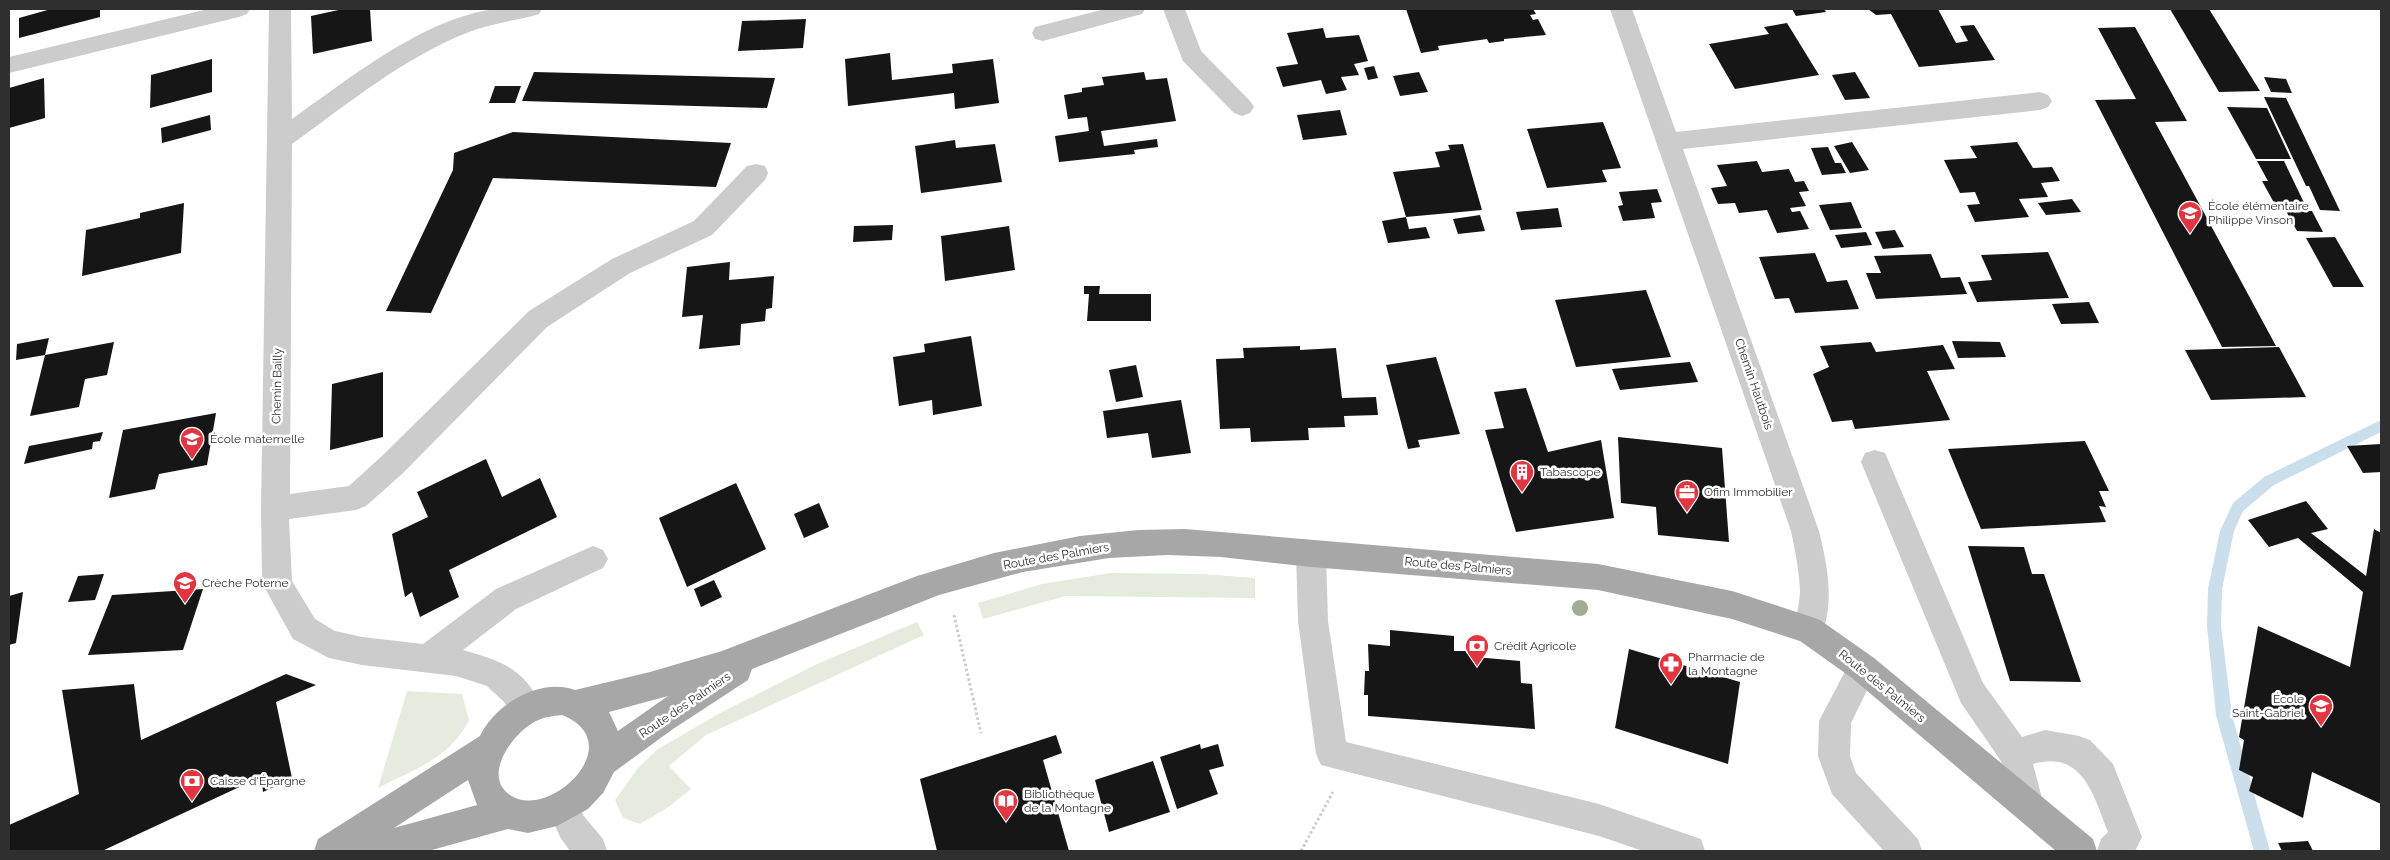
<svg xmlns="http://www.w3.org/2000/svg" width="2390" height="860" viewBox="0 0 2390 860" font-family="Raleway,sans-serif">
<rect width="100%" height="100%" fill="#fff"/>
<g fill="#e5ecdd">
<polygon points="1110,573 1201,574 1255,578 1255,598 1066,596 983,619 978,603 1042,584"/>
<polygon points="917,622 924,635 706,735 669,766 691,789 667,808 640,824 623,818 615,800 638,768 658,749 722,712 817,664"/>
<path d="M407,691L462,694L469,720C449,759 415,769 378,788Z"/>
</g>
<g fill="none" stroke-linecap="round" stroke-linejoin="round">
<polygon fill="#cadeeb" fill-rule="evenodd" points="2381,420 2381,432 2274,485 2243,511 2234,531 2222,589 2221,626 2232,715 2270,851 2254,851 2216,715 2207,626 2208,589 2220,531 2233,503 2264,477"/>
</g>
<g fill="#161616">
<polygon points="51,9 100,9 100,17 19,38 19,18"/>
<polygon points="343,9 370,9 372,41 313,54 311,16"/>
<polygon points="1406,9 1533,9 1536,14 1530,15 1533,20 1538,19 1546,35 1504,39 1504,41 1489,43 1487,39 1438,46 1439,50 1421,53"/>
<polygon points="1792,9 1824,9 1826,12 1796,16"/>
<polygon points="1868,9 1938,9 1956,43 1968,41 1960,26 1974,25 1995,60 1919,67 1891,14 1876,15"/>
<polygon points="2170,9 2209,9 2260,91 2219,92"/>
<polygon points="806,19 803,48 738,51 742,21"/>
<polygon points="1787,23 1819,75 1735,89 1709,44 1769,34 1764,27"/>
<polygon points="2135,27 2187,121 2155,122 2276,346 2222,347 2095,100 2136,99 2098,28"/>
<polygon points="1323,28 1326,38 1359,35 1368,61 1354,64 1359,75 1341,77 1347,90 1326,94 1321,80 1283,87 1276,67 1298,64 1287,33"/>
<polygon points="890,53 892,80 953,73 952,64 993,59 999,103 955,109 954,93 848,106 845,59"/>
<polygon points="212,59 212,92 150,108 151,75"/>
<polygon points="1374,66 1378,78 1368,80 1364,68"/>
<polygon points="534,72 775,78 767,108 522,101"/>
<polygon points="1144,72 1146,80 1167,78 1176,121 1101,131 1104,146 1157,139 1158,147 1134,150 1135,154 1059,162 1055,136 1089,131 1087,117 1068,119 1064,95 1082,92 1082,88 1104,85 1102,77"/>
<polygon points="1419,72 1428,92 1400,96 1393,76"/>
<polygon points="1855,72 1870,98 1845,100 1832,75"/>
<polygon points="2264,77 2286,79 2292,93 2271,92"/>
<polygon points="44,78 45,118 9,128 9,88"/>
<polygon points="495,86 521,86 515,103 489,103"/>
<polygon points="2264,97 2286,98 2340,211 2320,210 2309,186 2306,186"/>
<polygon points="2227,107 2267,108 2291,159 2256,159"/>
<polygon points="1340,110 1347,135 1303,140 1297,115"/>
<polygon points="210,115 211,130 162,143 161,128"/>
<polygon points="1603,122 1621,168 1602,170 1607,182 1547,188 1527,129"/>
<polygon points="513,132 731,143 716,187 493,178 431,313 386,311 453,170 454,153"/>
<polygon points="955,140 956,148 995,144 1002,182 921,193 915,146"/>
<polygon points="1852,142 1869,170 1850,173 1834,146"/>
<polygon points="2017,142 2033,168 2052,167 2060,181 2041,183 2048,197 2019,199 2029,217 1975,222 1967,205 1980,204 1975,192 1960,193 1944,160 1977,158 1970,146"/>
<polygon points="1463,144 1482,210 1406,217 1393,172 1440,167 1435,152 1450,150 1448,145"/>
<polygon points="1828,147 1835,163 1841,163 1846,173 1822,175 1811,148"/>
<polygon points="1757,161 1762,172 1789,169 1795,182 1804,181 1809,191 1799,192 1806,206 1790,208 1792,212 1800,211 1809,229 1777,233 1767,210 1739,213 1735,203 1718,204 1711,188 1727,186 1717,165"/>
<polygon points="2257,161 2284,161 2308,211 2312,211 2323,232 2297,231 2286,211 2278,210 2262,181 2268,181"/>
<polygon points="1657,189 1662,202 1651,203 1655,218 1623,221 1618,206 1623,205 1619,192"/>
<polygon points="2072,199 2081,212 2046,215 2038,203"/>
<polygon points="1851,202 1862,228 1830,230 1819,205"/>
<polygon points="184,203 181,253 82,276 86,230 140,218 140,213"/>
<polygon points="1558,208 1562,227 1521,230 1516,212"/>
<polygon points="1480,215 1485,231 1458,234 1453,219"/>
<polygon points="1406,217 1409,229 1426,227 1430,238 1388,243 1382,221"/>
<polygon points="893,225 892,240 853,242 854,226"/>
<polygon points="1009,226 1015,270 945,281 941,236"/>
<polygon points="1895,230 1904,247 1883,249 1875,232"/>
<polygon points="1866,232 1872,245 1841,248 1835,235"/>
<polygon points="2335,237 2364,287 2333,287 2306,238"/>
<polygon points="2048,252 2069,298 1977,302 1968,282 1992,280 1981,255"/>
<polygon points="1815,253 1827,282 1847,280 1859,309 1795,313 1789,298 1775,299 1759,257"/>
<polygon points="1931,254 1941,278 1960,277 1967,294 1876,299 1866,273 1881,273 1874,256"/>
<polygon points="730,262 729,280 774,276 772,308 766,309 765,321 741,324 740,345 699,349 703,315 682,317 687,267"/>
<polygon points="1084,286 1100,286 1099,294 1151,294 1151,321 1087,321 1089,294 1084,294"/>
<polygon points="1646,290 1671,357 1576,367 1555,300"/>
<polygon points="2089,302 2099,323 2061,324 2052,304"/>
<polygon points="971,336 982,406 933,415 932,400 899,406 893,357 925,352 924,344"/>
<polygon points="49,338 45,355 114,342 107,375 85,379 79,407 30,416 45,355 16,360 17,344"/>
<polygon points="1952,341 2000,342 2006,357 1958,358"/>
<polygon points="1871,342 1876,352 1943,345 1955,369 1927,371 1950,420 1855,429 1852,420 1832,422 1813,374 1829,367 1820,346"/>
<polygon points="1300,346 1300,350 1336,348 1342,398 1376,397 1378,415 1344,416 1345,427 1308,428 1309,440 1251,442 1250,428 1220,429 1216,359 1244,358 1243,348"/>
<polygon points="2279,347 2306,397 2211,400 2185,350"/>
<polygon points="1436,357 1460,434 1418,440 1420,447 1408,449 1386,365"/>
<polygon points="1690,362 1698,382 1620,390 1612,369"/>
<polygon points="1136,365 1143,397 1116,402 1109,370"/>
<polygon points="383,372 383,437 330,450 332,384"/>
<polygon points="1526,388 1548,452 1601,440 1614,518 1516,532 1485,430 1504,428 1494,392"/>
<polygon points="1181,400 1191,453 1152,458 1148,433 1107,438 1103,411"/>
<polygon points="216,413 207,465 159,474 155,489 109,498 123,430"/>
<polygon points="103,432 100,441 93,442 92,449 24,464 29,446"/>
<polygon points="1618,437 1722,448 1729,542 1658,535 1656,507 1621,503"/>
<polygon points="2085,441 2109,491 2099,491 2106,507 2099,506 2106,522 1981,529 1948,449"/>
<polygon points="2381,444 2381,472 2363,473 2347,446"/>
<polygon points="486,459 502,497 540,478 557,517 449,570 459,597 420,617 412,592 405,597 392,534 428,517 417,492"/>
<polygon points="736,483 766,549 687,587 659,518"/>
<polygon points="2306,501 2328,529 2311,533 2366,576 2374,529 2381,533 2381,804 2312,772 2303,818 2249,791 2253,777 2239,770 2244,740 2239,737 2258,626 2350,667 2363,592 2298,538 2269,547 2248,520"/>
<polygon points="819,503 829,527 804,538 794,514"/>
<polygon points="1968,546 2024,547 2032,574 2044,574 2081,682 2010,681"/>
<polygon points="104,574 95,600 68,602 78,576"/>
<polygon points="714,580 722,597 701,607 694,589"/>
<polygon points="203,589 183,650 88,655 112,595"/>
<polygon points="23,592 16,643 9,645 9,596"/>
<polygon points="1390,630 1454,636 1454,651 1475,651 1475,657 1520,661 1521,683 1532,684 1535,729 1368,716 1368,695 1364,695 1365,671 1369,671 1368,644 1390,646"/>
<polygon points="1629,649 1740,682 1728,764 1615,728"/>
<polygon points="286,674 316,685 276,702 292,778 263,792 261,777 102,851 9,851 9,825 79,794 62,690 134,684 141,740"/>
<polygon points="1056,735 1062,753 1043,760 1069,851 937,851 920,779"/>
<polygon points="1200,744 1201,749 1218,744 1224,766 1209,770 1218,794 1177,809 1160,757"/>
<polygon points="1153,761 1170,812 1109,832 1095,780"/>
<polygon points="2308,841 2313,851 2282,851 2278,843"/>
</g>
<g fill="none" stroke-linecap="round" stroke-linejoin="round">
<g stroke="#ccc" stroke-width="3" stroke-dasharray="2.5 2.5" stroke-linecap="butt">
<polyline points="954,615 981,733"/>
<polyline points="1301,851 1333,792"/>
</g>
<g fill="#ccc" fill-rule="evenodd">
<polygon points="208,9 250,9 247,14 239,17 9,73 9,57"/>
<path d="M269,9H291L292,119C349,79 425,17 496,9C511,7 528,8 542,9L539,14C516,21 491,23 469,32C403,58 349,103 292,144L290,494L349,486L383,455L529,311L612,259L694,221L747,166L756,164L765,166L768,173L765,180L712,235L630,273L547,327L403,473L366,506L356,510L289,519L292,581L315,619L335,631L362,637L423,644L496,589L593,546L603,550L608,559L603,568L516,609L463,650C501,661 525,668 542,708L538,719L527,723L516,719L504,702L487,686L456,676L362,665L329,658L293,639L262,583L261,509Z"/>
<polygon points="1105,9 1145,9 1142,14 1043,41 1035,39 1032,33 1035,27"/>
<polygon points="1163,9 1185,9 1201,51 1250,101 1254,107 1250,113 1242,116 1234,113 1183,61"/>
<path d="M1610,9H1632L1676,132L2040,92L2048,95L2052,101L2048,107L2040,110L1683,149L1819,531C1828,568 1835,604 1820,640L1809,644L1798,640C1792,624 1800,607 1800,590C1799,570 1795,550 1791,531Z"/>
<path d="M1875,450L1885,453L1889,462L1983,683L2022,737L2045,730L2079,736L2090,740L2113,764L2142,837L2135,851H2097L2101,839L2108,832C2094,797 2083,749 2033,764L2044,806L2039,817L2028,822L2017,817L2001,761L1961,703L1861,462L1865,453Z"/>
<polygon points="1311,541 1321,545 1326,554 1328,621 1346,742 1599,804 1701,839 1705,851 1643,851 1599,836 1321,765 1316,754 1298,621 1296,554 1301,545"/>
<polygon points="1863,654 1874,658 1878,668 1851,723 1850,756 1856,773 1918,839 1922,851 1884,851 1832,794 1818,756 1819,721 1852,658"/>
<polygon points="564,792 575,797 583,815 603,839 607,851 570,851 560,837 548,808 553,797"/>
</g>
<path fill="#a7a7a7" fill-rule="evenodd" d="M1185,529L1598,564L1732,591L1809,616L1820,620L1874,658L2093,839L2097,851H2056L1852,678L1800,641L1732,619L1598,590L1311,567L1221,557L1167,555L1109,558L1023,572L939,595L752,669L748,680L673,729L614,772L603,793L588,809L557,826L528,833L508,829L428,851H314L318,839L480,736C495,704 540,677 575,690L650,672L722,651L917,576L994,553L1080,536L1138,530ZM668,696L618,731L609,712ZM562,715C632,743 548,822 510,795C481,775 514,732 536,721C544,717 553,716 562,715ZM468,780L477,805L394,828Z"/>
</g>
<circle fill="#a0ad94" cx="1580" cy="608" r="8"/>
<defs>
<g id="school-pin" transform="scale(1.25)"><path d="M0 17L-7.5 6A9.5 9.5 0 1 1 7.5 6Z" fill="#e13642" stroke="#fff"/><path d="M0-5L7-2L0 1L-7-2ZM-4 1L0 2.5L4 1V4Q0 6-4 4Z" fill="#fff"/></g>
<g id="building-pin" transform="scale(1.25)"><path d="M0 17L-7.5 6A9.5 9.5 0 1 1 7.5 6Z" fill="#e13642" stroke="#fff"/><path d="M-4-6H4V6H1V3H-1V6H-4ZM-2.5-4.3h1.7v1.8h-1.7ZM.8-4.3h1.7v1.8H.8ZM-2.5-1h1.7V.8h-1.7ZM.8-1h1.7V.8H.8Z" fill="#fff"/></g>
<g id="office-pin" transform="scale(1.25)"><path d="M0 17L-7.5 6A9.5 9.5 0 1 1 7.5 6Z" fill="#e13642" stroke="#fff"/><path d="M-6-3h4V-5.5h4V-3h4V5H-6ZM-1-4.5V-3h2v-1.5ZM-6 0V1H6V0Z" fill="#fff"/></g>
<g id="bank-pin" transform="scale(1.25)"><path d="M0 17L-7.5 6A9.5 9.5 0 1 1 7.5 6Z" fill="#e13642" stroke="#fff"/><path d="M-6-4H6V4H-6ZM0-2.3a2.3 2.3 0 1 0 0 4.6a2.3 2.3 0 1 0 0-4.6Z" fill="#fff"/></g>
<g id="pharmacy-pin" transform="scale(1.25)"><path d="M0 17L-7.5 6A9.5 9.5 0 1 1 7.5 6Z" fill="#e13642" stroke="#fff"/><path d="M-2-6h4v4h4v4h-4v4h-4v-4h-4v-4h4Z" fill="#fff"/></g>
<g id="library-pin" transform="scale(1.25)"><path d="M0 17L-7.5 6A9.5 9.5 0 1 1 7.5 6Z" fill="#e13642" stroke="#fff"/><path d="M-6-4Q-3-5.5-.7-3.5V5Q-3 3-6 4ZM6-4Q3-5.5 .7-3.5V5Q3 3 6 4Z" fill="#fff"/></g>
</defs>
<g fill-rule="evenodd">
<use href="#school-pin" x="2190" y="213"/>
<use href="#school-pin" x="192" y="439"/>
<use href="#building-pin" x="1522" y="472"/>
<use href="#office-pin" x="1687" y="492"/>
<use href="#school-pin" x="185" y="583"/>
<use href="#bank-pin" x="1477" y="646"/>
<use href="#pharmacy-pin" x="1671" y="664"/>
<use href="#school-pin" x="2321" y="706"/>
<use href="#bank-pin" x="192" y="781"/>
<use href="#library-pin" x="1006" y="801"/>
</g>
<g text-anchor="middle" dominant-baseline="central" stroke-width="5" stroke-linejoin="round" paint-order="stroke">
<g font-size="12" fill="#2f2f2f" stroke="#fff" text-anchor="start">
<text x="2208" y="206">École élémentaire<tspan x="2208" dy="14">Philippe Vinson</tspan></text>
<text x="210" y="439">École maternelle</text>
<text x="1540" y="472">Tabascope</text>
<text x="1704" y="492">Ofim Immobilier</text>
<text x="202" y="583">Crèche Poterne</text>
<text x="1494" y="646">Crédit Agricole</text>
<text x="1688" y="657">Pharmacie de<tspan x="1688" dy="14">la Montagne</tspan></text>
<text x="2304" y="699" text-anchor="end">École<tspan x="2304" dy="14">Saint-Gabriel</tspan></text>
<text x="210" y="781">Caisse d'Épargne</text>
<text x="1024" y="794">Bibliothèque<tspan x="1024" dy="14">de la Montagne</tspan></text>
</g>
<g font-size="12" fill="#2f2f2f" stroke="#fff">
<text transform="translate(1754 384) rotate(71)">Chemin Hautbois</text>
<text transform="translate(277 386) rotate(-89)">Chemin Bailly</text>
<text transform="translate(1056 556) rotate(-10)">Route des Palmiers</text>
<text transform="translate(1458 566) rotate(5)">Route des Palmiers</text>
<text transform="translate(1882 686) rotate(39)">Route des Palmiers</text>
<text transform="translate(685 705) rotate(-34)">Route des Palmiers</text>
</g>
</g>
<rect width="2390" height="860" fill="none" stroke="#2f2f2f" stroke-width="20"/>
</svg>
